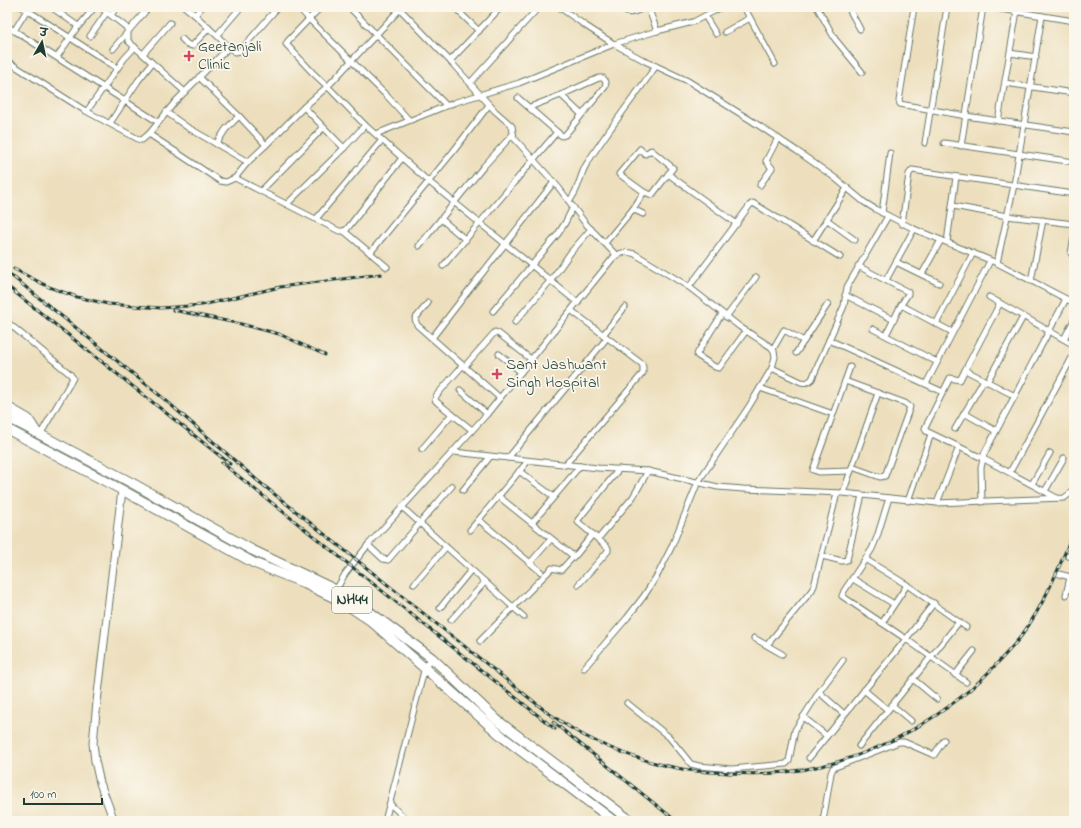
<svg xmlns="http://www.w3.org/2000/svg" width="1081" height="828" viewBox="0 0 1081 828" font-family="'Indie Flower','Playpen Sans Deva',sans-serif">
<rect width="100%" height="100%" fill="#fbf7ec"/>
<filter id="ink" filterUnits="userSpaceOnUse"><feTurbulence type="fractalNoise" baseFrequency=".025" numOctaves="2"/><feDisplacementMap in="SourceGraphic" scale="8" xChannelSelector="R" yChannelSelector="G"/><feConvolveMatrix kernelMatrix="1 2 1 2 8 2 1 2 1" color-interpolation-filters="sRGB"/></filter>
<filter id="wash" filterUnits="userSpaceOnUse"><feTurbulence type="fractalNoise" baseFrequency=".012" numOctaves="4" result="noise"/><feDisplacementMap in="SourceGraphic" scale="16" xChannelSelector="R" yChannelSelector="G"/><feGaussianBlur stdDeviation="0.9" result="paint"/><feColorMatrix in="noise" values="0 0 0 0 0 0 0 0 0 0 0 0 0 0 0 0 0 1.4 0 .05"/><feComposite in="paint" operator="in"/></filter>
<g filter="url(#wash)">
<rect width="100%" height="100%" fill="#eddfbd"/>
</g>
<g filter="url(#ink)">
<g fill="none" stroke-linecap="round" stroke-linejoin="round">
<g stroke="#677664" stroke-width="7">
<g id="street">
<polyline points="29,7 27,10 117,68"/>
<polyline points="51,7 78,26 57,57"/>
<polyline points="100,7 126,27 128,32 128,41 185,92"/>
<polyline points="185,7 195,15"/>
<polyline points="298,7 309,19 288,41 286,44 312,72 331,90 365,125 428,181 578,303"/>
<polyline points="321,7 309,19 387,96 409,120"/>
<polyline points="349,7 446,105"/>
<polyline points="398,7 450,61 495,111 512,126 514,138 559,188 585,223 616,255"/>
<polyline points="454,7 479,31"/>
<polyline points="559,7 586,26 614,44 645,61 688,81 752,121 797,151 835,178 864,202 875,209 914,229 997,263 1074,303"/>
<path d="M617,7C631,16 632,13 646,7"/>
<polyline points="648,7 657,31"/>
<polyline points="744,7 775,64"/>
<polyline points="817,7 835,39 862,72"/>
<polyline points="848,7 860,29"/>
<polyline points="914,7 899,101 900,104 966,116 1074,132"/>
<polyline points="988,7 1074,21"/>
<polyline points="111,15 117,7"/>
<polyline points="705,16 716,34"/>
<polyline points="7,26 158,122"/>
<polyline points="78,27 95,7"/>
<polyline points="14,31 27,10 22,7"/>
<polyline points="725,32 750,18"/>
<polyline points="217,35 241,7"/>
<polyline points="90,36 107,12"/>
<polyline points="182,39 187,44 192,46 209,28"/>
<polyline points="229,47 235,52 240,51 278,7"/>
<polyline points="113,49 149,7"/>
<polyline points="1010,53 1036,57"/>
<polyline points="143,54 170,23"/>
<polyline points="7,61 84,110 140,140 142,140 149,134 220,181 226,182 235,178 339,231 344,231 347,229 402,158"/>
<polyline points="450,61 501,7"/>
<polyline points="199,77 240,117 266,145 248,162 235,178"/>
<polyline points="470,83 539,7"/>
<polyline points="1005,83 1074,93"/>
<polyline points="561,95 581,114"/>
<polyline points="518,98 557,132"/>
<polyline points="304,107 334,138 344,148"/>
<polyline points="87,111 124,59 135,47"/>
<polyline points="166,112 187,127 248,162"/>
<polyline points="998,121 1017,11"/>
<polyline points="110,123 138,81 152,63"/>
<polyline points="149,134 175,102 229,47 195,15 202,7"/>
<polyline points="376,134 456,102 519,83 614,44 657,31 693,22 722,7"/>
<polyline points="925,143 947,7"/>
<polyline points="944,143 1074,162"/>
<polyline points="216,144 226,129 239,116"/>
<polyline points="266,145 304,107 328,86 400,9"/>
<polyline points="961,146 983,7"/>
<polyline points="668,174 737,224"/>
<polyline points="760,185 772,168 766,161 778,138"/>
<polyline points="261,191 323,128"/>
<path d="M569,201C579,191 579,177 586,165C607,131 633,99 656,66"/>
<polyline points="287,204 344,148 365,125"/>
<polyline points="953,206 1007,216 1074,224"/>
<polyline points="633,209 644,192 619,174 640,149 645,154 651,150 673,168 652,195 644,192"/>
<polyline points="882,213 890,153"/>
<polyline points="316,219 382,140"/>
<polyline points="441,219 466,240"/>
<polyline points="826,219 855,240"/>
<polyline points="902,224 909,174 912,170 1074,194"/>
<polyline points="344,231 387,267"/>
<polyline points="1074,237 1071,253 1074,258"/>
<polyline points="813,241 847,188"/>
<polyline points="947,242 956,177"/>
<polyline points="605,243 633,209 643,214"/>
<polyline points="419,246 484,166 513,134"/>
<polyline points="370,253 452,153 489,105"/>
<polyline points="896,262 939,283"/>
<polyline points="997,263 1014,185 1042,16"/>
<polyline points="443,266 557,132 562,136 565,135 605,87 606,82 603,78 599,78 561,95 530,107"/>
<polyline points="858,266 908,292 908,294 901,305"/>
<polyline points="922,274 941,240"/>
<polyline points="886,280 914,229"/>
<polyline points="1031,281 1043,220"/>
<polyline points="689,287 750,205 753,203 840,257"/>
<polyline points="845,295 894,320"/>
<polyline points="989,297 1074,345"/>
<polyline points="428,303 415,319 417,325 500,398"/>
<polyline points="493,311 558,234 565,223 573,207"/>
<polyline points="722,314 698,352 697,355 698,356 715,367 719,368 746,331"/>
<polyline points="726,317 756,277"/>
<polyline points="7,322 70,374 73,378 40,435"/>
<polyline points="515,322 551,280 571,252 591,229"/>
<polyline points="936,324 973,253"/>
<polyline points="873,329 937,362"/>
<polyline points="603,335 625,307"/>
<polyline points="886,335 901,305 952,332"/>
<polyline points="432,338 469,290 554,182"/>
<polyline points="1064,339 1074,320"/>
<polyline points="829,340 844,306 847,287 888,216"/>
<polyline points="773,349 784,330 804,341"/>
<polyline points="796,353 828,304"/>
<polyline points="499,354 521,372"/>
<polyline points="463,365 436,396 435,400 438,403 472,430"/>
<polyline points="465,366 495,332 498,333 532,360"/>
<polyline points="850,367 813,470 819,472 851,471"/>
<path d="M772,368L801,382C806,383 808,383 812,379L829,340L943,392L950,378L960,380L965,370L1015,396"/>
<polyline points="965,370 1000,303"/>
<polyline points="845,381 905,403 910,407 885,476 880,477 852,467"/>
<polyline points="987,382 1023,317"/>
<polyline points="926,384 990,261"/>
<polyline points="760,388 833,414"/>
<polyline points="460,390 487,414"/>
<polyline points="943,392 925,428 926,431 982,458 1057,498"/>
<polyline points="964,413 996,431"/>
<polyline points="955,429 984,380"/>
<polyline points="422,449 452,414"/>
<polyline points="454,452 598,468 648,471 718,487 743,489 843,493 937,503 1064,498 1071,493 1074,487"/>
<polyline points="508,458 607,338"/>
<polyline points="565,465 643,373 643,367 642,364 572,311"/>
<polyline points="519,471 554,497"/>
<polyline points="1010,472 1074,354"/>
<polyline points="1032,484 1050,453"/>
<polyline points="463,490 490,457"/>
<polyline points="1045,491 1064,458"/>
<polyline points="843,493 878,393"/>
<polyline points="498,496 572,555 576,555 593,534"/>
<polyline points="908,501 931,434"/>
<polyline points="982,502 981,468 984,454 1066,299"/>
<polyline points="937,503 959,447"/>
<polyline points="402,507 524,617"/>
<polyline points="479,520 541,572"/>
<polyline points="532,523 580,466"/>
<polyline points="470,530 528,461"/>
<polyline points="598,539 633,497 648,471"/>
<polyline points="368,545 383,559 388,560 452,486"/>
<polyline points="822,556 842,561 847,560 862,495"/>
<polyline points="1068,556 1074,557"/>
<polyline points="865,559 907,585 966,627"/>
<polyline points="530,563 551,539"/>
<polyline points="1059,574 1074,578"/>
<polyline points="853,579 894,604"/>
<polyline points="414,584 446,547"/>
<polyline points="578,585 608,551 608,548 606,546 578,522 578,520 619,469"/>
<path d="M336,590L345,574L368,545L487,414L613,258C620,252 626,251 635,254L689,287L740,327L771,347L774,351L775,357L772,368L748,408L698,482L672,546L658,574L644,596L627,618L584,668"/>
<polyline points="1066,595 1070,577"/>
<polyline points="934,603 906,639 966,682"/>
<polyline points="440,608 471,570"/>
<polyline points="451,620 485,582"/>
<polyline points="882,623 907,585"/>
<polyline points="754,638 782,654"/>
<polyline points="480,641 550,570 552,568 561,570 574,556"/>
<polyline points="767,645 812,590 814,586 837,493"/>
<polyline points="843,660 819,692 844,714"/>
<polyline points="955,675 974,651"/>
<polyline points="913,679 937,699"/>
<polyline points="864,690 888,710"/>
<polyline points="627,703 669,737 691,764 699,766 732,769 786,764 789,761 795,730 819,692"/>
<polyline points="892,705 911,721"/>
<polyline points="803,717 827,736"/>
<polyline points="859,746 959,622"/>
<polyline points="809,758 906,639 842,596 844,591 872,549 877,537 889,498"/>
<polyline points="390,804 408,821"/>
<polyline points="385,821 425,667 432,658"/>
<polyline points="823,821 831,773 833,768 899,742 904,742 934,755 944,740"/>
</g>
</g>
<g stroke="#677664" stroke-width="9">
<polyline id="secondary" points="114,821 100,783 95,761 93,743 97,702 122,490"/>
</g>
<g stroke="#677664" stroke-width="11">
<g id="highway">
<polyline points="7,407 28,419 37,433"/>
<polyline points="7,417 132,483 252,550 336,590 359,604 432,658 497,720 631,821"/>
<polyline points="7,429 122,490 254,563 299,581 341,601 371,621 504,738 614,821"/>
</g>
</g>
<use href="#street" stroke="#fff" stroke-width="5"/>
<use href="#secondary" stroke="#fff" stroke-width="7"/>
<use href="#highway" stroke="#fff" stroke-width="9"/>
<g stroke="#1f3d34" stroke-width="3">
<g id="rail">
<polyline points="14,269 49,287 77,297 108,304 161,308 202,305 280,287 381,274"/>
<path d="M7,272L163,398L258,481L548,713C561,721 574,731 587,737C616,752 650,763 682,769C697,772 713,772 728,773C747,774 767,774 786,772C862,764 939,723 992,669C1002,658 1013,647 1022,635C1045,603 1060,566 1074,530"/>
<polyline points="7,286 230,464"/>
<polyline points="173,310 241,324 279,334 325,355"/>
<polyline points="222,463 555,729"/>
<polyline points="553,722 676,821"/>
</g>
</g>
<use href="#rail" stroke="#fbf7ec" stroke-width="1.5" stroke-dasharray="4.5" stroke-linecap="butt"/>
</g>
</g>
<g fill="#d1495b" stroke="#fbf7ec" stroke-width="1.5">
<path d="M187 50h4v4h4v4h-4v4h-4v-4h-4v-4h4z"/>
<path d="M495 368h4v4h4v4h-4v4h-4v-4h-4v-4h4z"/>
</g>
<g text-anchor="middle" dominant-baseline="central" stroke-width="3.5" stroke-linejoin="round" paint-order="stroke">
<rect fill="#fbf7ec" stroke="#61756b" stroke-width="1" x="332" y="587" width="40" height="26" rx="3"/>
<g font-size="15" font-weight="bold" fill="#1f3d34">
<text x="352" y="600">NH44</text>
</g>
<g font-size="16" fill="#1f3d34" stroke="#fbf7ec" text-anchor="start">
<text x="198" y="47">Geetanjali<tspan x="198" dy="18">Clinic</tspan></text>
<text x="506" y="365">Sant Jashwant<tspan x="506" dy="18">Singh Hospital</tspan></text>
</g>
</g>
<rect width="1081" height="828" fill="none" stroke="#fbf7ec" stroke-width="24"/>
<g transform="translate(42 42) rotate(9)" stroke="#fbf7ec" stroke-width="3" paint-order="stroke">
<path d="M0-3L7 15L0 10L-7 15Z" fill="#1f3d34"/>
<text y="-6" font-size="11" font-weight="bold" text-anchor="middle" fill="#1f3d34">उ</text>
</g>
<path d="M24 798v6h78v-6" fill="none" stroke="#1f3d34" stroke-width="2"/>
<text x="30" y="798" font-size="12" fill="#1f3d34" stroke="#fbf7ec" stroke-width="3" paint-order="stroke">100 m</text>
</svg>
